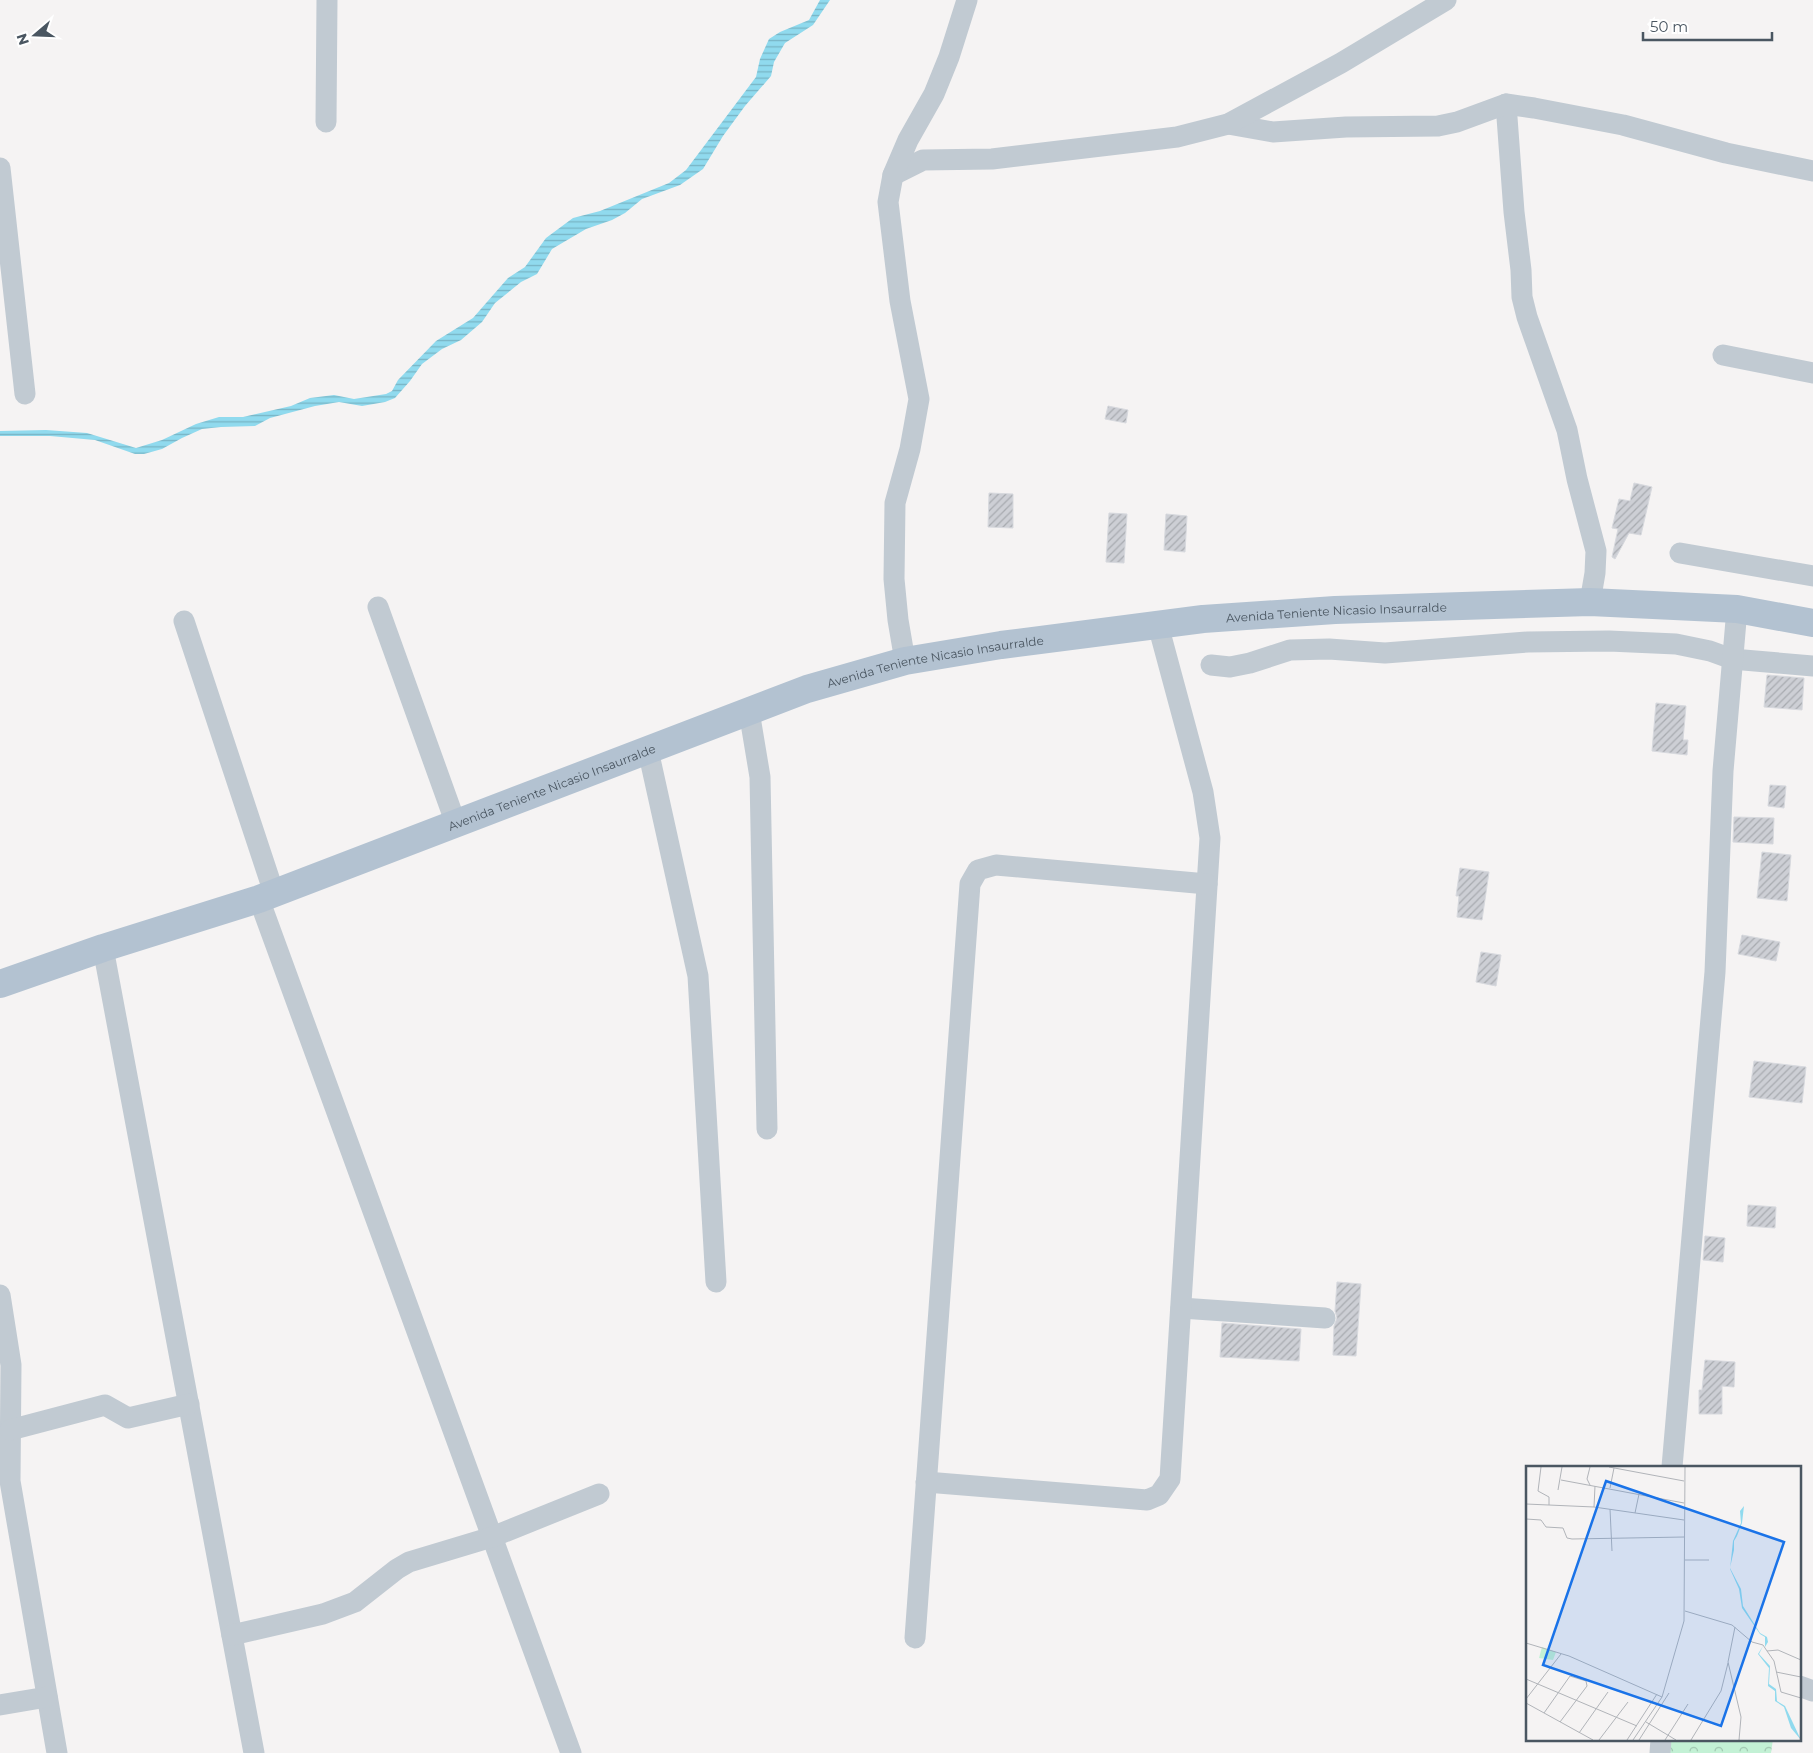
<svg xmlns="http://www.w3.org/2000/svg" width="1813" height="1753" viewBox="0 0 1813 1753" font-family="Montserrat,sans-serif">
<defs>
<pattern id="forest-crowns" width="20" height="18" patternUnits="userSpaceOnUse" patternTransform="scale(1.25)"><rect width="20" height="18" fill="#c3f1d5"/><path d="M2 6a3 3 0 1 1 6 0M12 15a3 3 0 1 1 6 0" fill="none" stroke="#a0c6b0"/></pattern>
<pattern id="water-rules" width="6" height="5" patternUnits="userSpaceOnUse" patternTransform="scale(1.25)"><rect width="6" height="5" fill="#90daee"/><path d="M0 2.5h6" fill="none" stroke="#78b4c4"/></pattern>
<pattern id="building-hatch" width="6" height="6" patternUnits="userSpaceOnUse" patternTransform="scale(1.25)"><rect width="6" height="6" fill="#cdcfd5"/><path d="M-1 1l2-2M0 6l6-6M5 7l2-2" fill="none" stroke="#a8abb0"/></pattern>
</defs>
<rect width="100%" height="100%" fill="#f5f3f3"/>
<polygon fill="url(#forest-crowns)" points="1664,1739 1773,1739 1771,1753 1664,1753"/>
<polygon fill="url(#water-rules)" points="820,0 830,0 813,25 785,43 774,62 771,76 745,106 723,136 703,169 680,185 642,199 625,213 612,220 586,229 552,249 537,274 521,282 495,303 482,322 461,340 442,349 422,364 410,381 395,398 385,402 362,406 339,402 315,406 270,418 255,426 221,427 202,429 182,438 162,449 144,454 135,454 95,440 50,436 0,436 0,431 46,430 87,433 136,448 162,440 196,424 219,417 243,417 291,406 310,398 334,395 354,399 386,394 392,391 398,380 436,341 473,318 508,278 525,267 546,238 573,218 600,211 669,183 686,170 756,77 760,59 769,39 780,32 809,20"/>
<g fill="url(#building-hatch)" stroke="#d7d9de">
<polygon points="1108,406 1128,410 1126,423 1105,419"/>
<polygon points="1634,483 1652,487 1641,535 1629,533 1615,559 1612,557 1618,529 1612,528 1619,499 1630,501"/>
<polygon points="989,493 1013,494 1013,528 988,527"/>
<polygon points="1109,513 1127,514 1124,563 1106,562"/>
<polygon points="1166,514 1187,516 1185,552 1164,550"/>
<polygon points="1767,675 1804,678 1802,710 1764,707"/>
<polygon points="1656,703 1686,706 1683,740 1688,740 1687,755 1652,751"/>
<polygon points="1770,785 1786,786 1784,808 1768,806"/>
<polygon points="1734,817 1774,818 1773,844 1733,842"/>
<polygon points="1762,852 1791,855 1787,901 1757,898"/>
<polygon points="1460,868 1489,872 1482,920 1457,917 1459,896 1456,896"/>
<polygon points="1742,935 1780,942 1776,961 1738,954"/>
<polygon points="1481,952 1501,955 1496,986 1476,982"/>
<polygon points="1754,1061 1806,1067 1802,1103 1749,1097"/>
<polygon points="1748,1205 1776,1207 1775,1228 1747,1226"/>
<polygon points="1705,1236 1725,1238 1723,1262 1703,1260"/>
<polygon points="1337,1282 1361,1284 1356,1356 1333,1355 1334,1326 1337,1318 1335,1311"/>
<polygon points="1222,1323 1301,1329 1299,1361 1220,1357"/>
<polygon points="1705,1360 1735,1362 1734,1387 1722,1386 1722,1414 1699,1414 1699,1390 1702,1390"/>
</g>
<g fill="none" stroke-linecap="round" stroke-linejoin="round">
<g stroke="#c1cad2" stroke-width="21">
<polyline points="1506,104 1514,212 1521,270 1522,297 1527,317 1567,430 1577,479 1596,551 1595,573 1590,602"/>
<polyline points="326,122 327,0"/>
<polyline points="1228,124 1273,132 1346,127 1438,126 1457,122 1506,104 1534,108 1623,125 1726,153 1813,171"/>
<polyline points="0,168 25,394"/>
<polyline points="893,175 923,160 992,159 1177,137 1228,124 1341,63 1446,0"/>
<polyline points="1723,355 1813,373"/>
<polyline points="1680,553 1813,576"/>
<polyline points="378,607 456,824"/>
<polyline points="184,621 274,893"/>
<polyline points="905,661 898,620 894,579 895,503 910,449 919,399 900,301 888,202 893,175 908,140 934,94 949,57 967,0"/>
<polyline points="1211,665 1230,667 1250,663 1290,650 1329,649 1385,653 1528,642 1609,641 1676,644 1710,651 1732,659 1813,666"/>
<polyline points="749,711 760,777 767,1129"/>
<polyline points="648,750 698,976 716,1282"/>
<polyline points="259,899 571,1753"/>
<polyline points="103,948 254,1753"/>
<polyline points="0,1295 11,1365 10,1481 57,1753"/>
<polyline points="1181,1308 1325,1318"/>
<polyline points="10,1430 105,1405 128,1418 189,1404"/>
<polyline points="1672,1467 1715,972 1723,771 1737,609"/>
<polyline points="926,1482 1147,1500 1159,1495 1170,1479 1210,838 1203,792 1158,625"/>
<polyline points="232,1635 323,1614 355,1602 397,1569 409,1562 492,1537 599,1494"/>
<polyline points="915,1638 970,884 978,870 996,865 1207,884"/>
<polyline points="1799,1686 1813,1691"/>
<polyline points="0,1705 47,1697"/>
<polyline points="1660,1753 1661,1739"/>
</g>
<path stroke="#b3c2d1" stroke-width="28" id="s1" d="M0,984L103,948L259,899L807,689L905,661L1001,645L1203,619L1335,610L1590,602L1737,609L1813,623"/>
</g>
<g text-anchor="middle" dominant-baseline="central" stroke-width="4" stroke-linejoin="round" paint-order="stroke">
<g font-size="12" fill="#4a5661" stroke="#fff">
<text stroke="none"><textPath href="#s1" startOffset="1396">Avenida Teniente Nicasio Insaurralde</textPath></text>
<text stroke="none"><textPath href="#s1" startOffset="991">Avenida Teniente Nicasio Insaurralde</textPath></text>
<text stroke="none"><textPath href="#s1" startOffset="586">Avenida Teniente Nicasio Insaurralde</textPath></text>
</g>
</g>
<g transform="translate(1526 1466)">
<rect width="275" height="275" fill="#f5f3f3"/>
<path d="M16,181L30,186L27,194L13,192Z" fill="#c3f1d5"/>
<path d="M218,40L216,57L211,70L208,75V84L204,102L215,123L217,140L234,167L241,171L242,176L239,181V171L234,168L216,142L213,123L204,103L207,75L215,57L214,45ZM237,180L233,188L244,200L243,218L250,223L251,235L259,240L275,274L265,262L258,241L249,235V225L242,220L243,202L232,188Z" fill="#90daee"/>
<path fill="none" stroke="#b1b4b9" stroke-width="1" d="M15,1L12,25L23,31V39M83,1L158,15M35,14L158,37M64,19L61,13L64,1M84,22L88,2M32,24L36,1M0,38L68,41L158,54M68,41L69,20M84,43L86,85M109,47L113,28M0,53L15,54L20,61L37,62L41,72L46,73L158,71M159,94H183M159,145L206,159L226,176L237,179L241,185L252,184L275,194M209,161L202,196L215,251L213,274M0,177L43,190L136,231M241,185L248,195L255,226L275,232M250,206L275,211M0,213L111,260M0,233L35,188M0,237L67,274M18,247L44,210L60,215L61,220L34,256M120,256L150,274M53,267L82,226M73,274L102,236M101,274L131,228M107,274L136,231L158,155L159,1M113,274L143,227M139,274L162,238M165,274L195,225L202,197"/>
<path fill="#1a73e8" fill-opacity="0.15" stroke="#1a73e8" stroke-width="2.5" d="M80,15L258,76L195,260L17,199Z"/>
<rect width="275" height="275" fill="none" stroke="#4a5661" stroke-width="2.5"/>
</g>
<g transform="translate(35 35) rotate(251)" stroke="#ffffff" stroke-width="4" paint-order="stroke">
<path d="M0-4L9 19L0 12L-9 19Z" fill="#4a5661"/>
<text y="-8" font-size="14" font-weight="bold" text-anchor="middle" fill="#4a5661">N</text>
</g>
<path d="M1643 32v8h129v-8" fill="none" stroke="#4a5661" stroke-width="2.5"/>
<text x="1650" y="32" font-size="15" fill="#4a5661" stroke="#ffffff" stroke-width="4" paint-order="stroke">50 m</text>
</svg>
